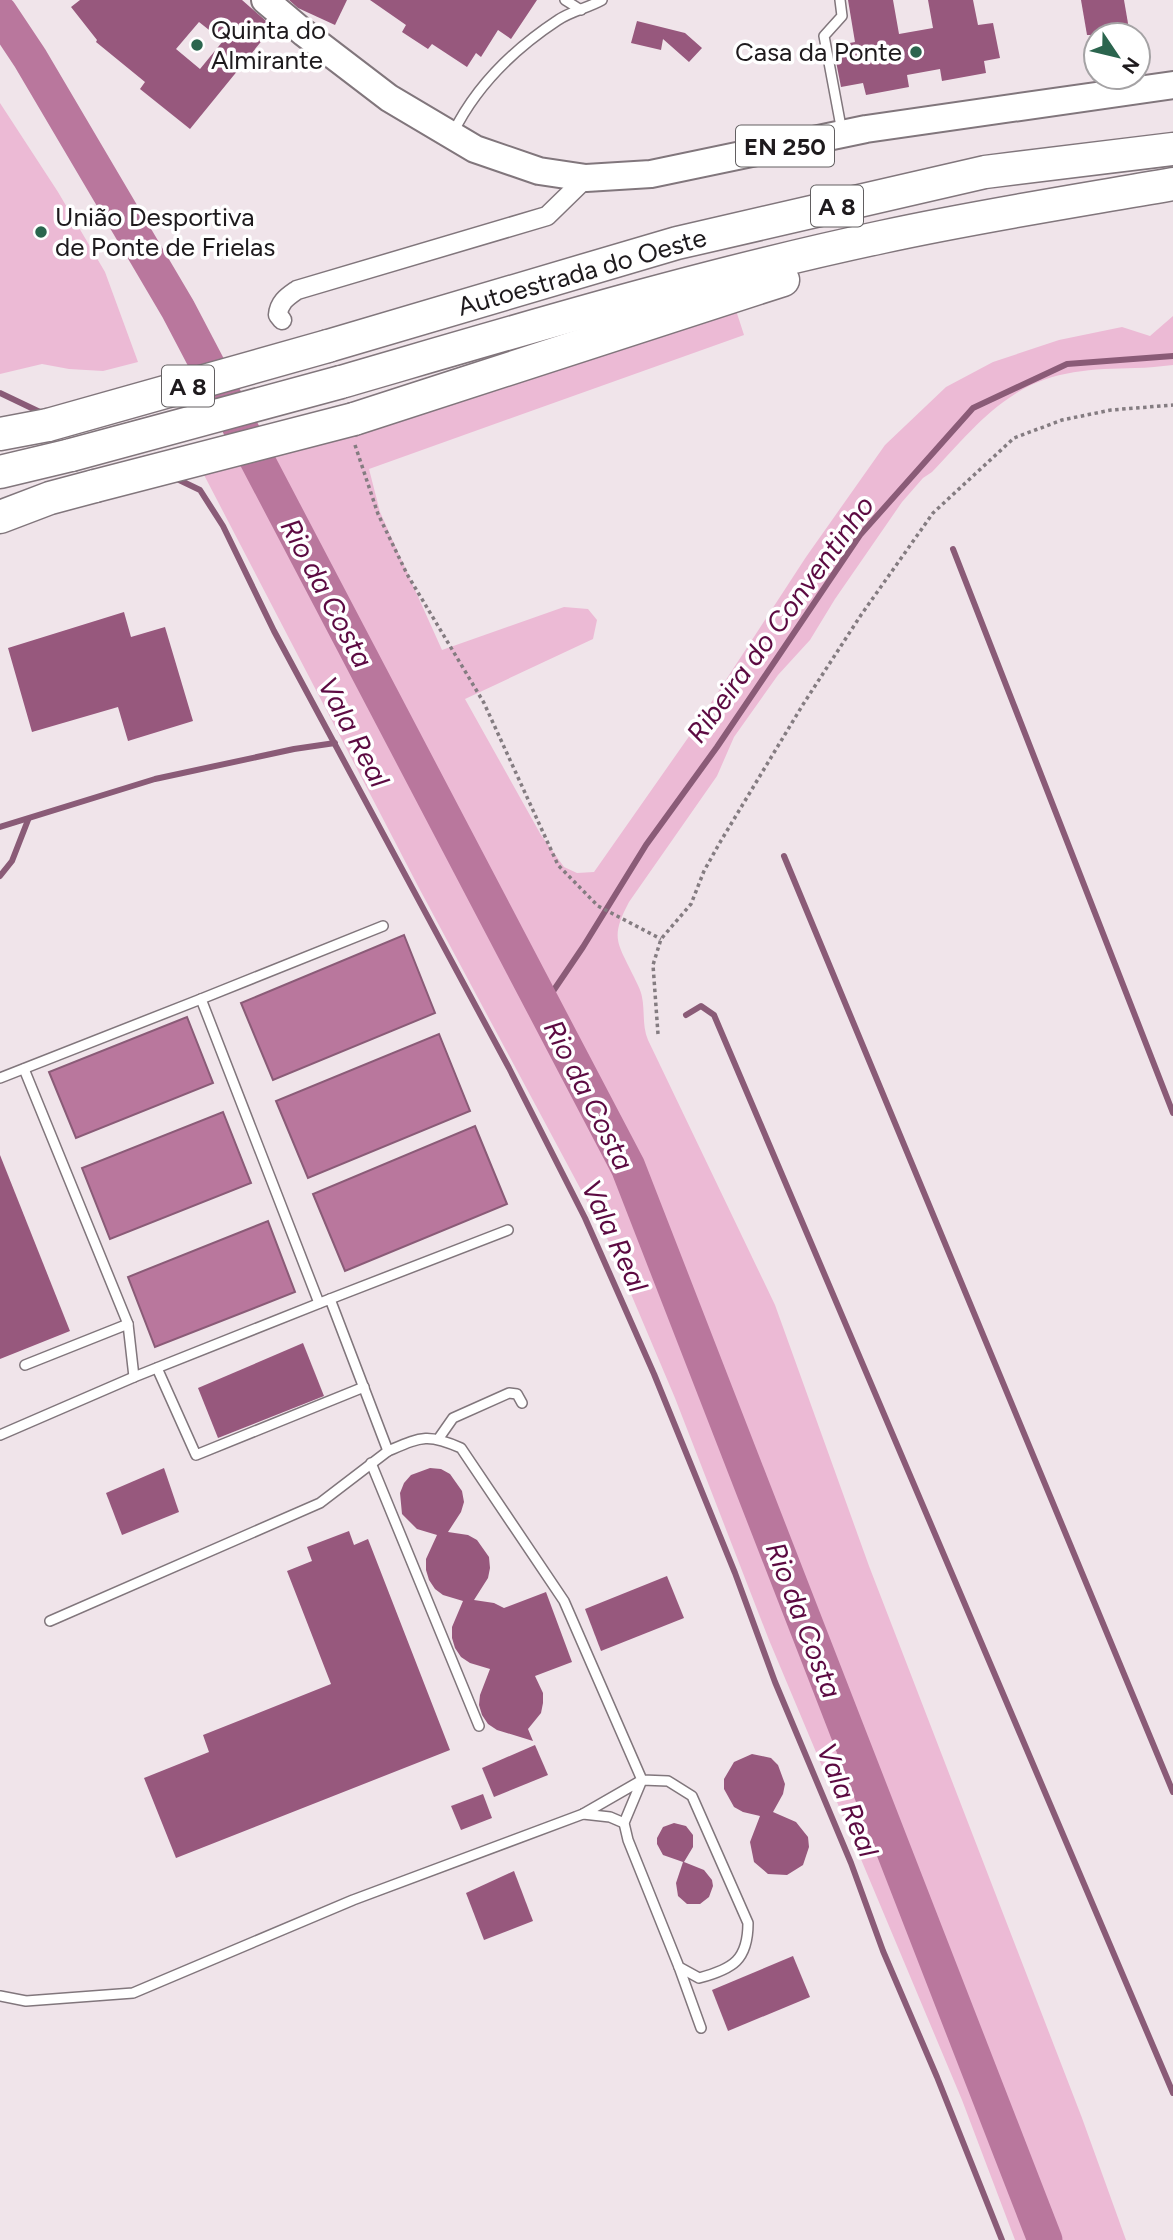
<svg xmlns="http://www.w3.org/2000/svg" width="1173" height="2240" viewBox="0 0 1173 2240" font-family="Figtree,sans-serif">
<rect width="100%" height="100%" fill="#f0e4ea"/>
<g fill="#ecbad5">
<polygon points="0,103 58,192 105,272 138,362 103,371 69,369 42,364 0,374"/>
<path d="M733,301L744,335L369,469L380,512L442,650L564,607L588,609L597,620L593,639L465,699L541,835L564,867L577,873L594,872L690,735L806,557L885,445L946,387L993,362L1059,340L1122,327L1150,336L1173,316V365C1160,366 1148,368 1135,368C1093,369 1052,370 1015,394C983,414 958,445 932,472L923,478L902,502L835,599L810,640L778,675L734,737L717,776L629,902C610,938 617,942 634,977C637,984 641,990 642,997C645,1012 642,1026 648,1040L775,1305L869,1566L1082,2118L1126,2240H1015L962,2100L769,1640L675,1398L609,1242L419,888L203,473Z"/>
</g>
<g fill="#b9779d" stroke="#8a5b77" stroke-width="2">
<polygon points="404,935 435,1013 273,1080 241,1003"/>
<polygon points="187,1017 213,1083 76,1138 49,1072"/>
<polygon points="439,1034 470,1111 308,1178 276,1101"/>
<polygon points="223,1112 251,1183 110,1239 82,1168"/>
<polygon points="475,1126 507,1204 345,1271 313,1194"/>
<polygon points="268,1221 295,1292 155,1347 128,1277"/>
</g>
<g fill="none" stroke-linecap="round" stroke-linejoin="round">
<g stroke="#8a5b77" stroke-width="6">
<polyline points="0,393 42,413"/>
<polyline points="175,478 200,490 223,526 274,631 509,1068 585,1218 654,1374 735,1573 775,1682 851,1863 883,1951 937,2077 1002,2240"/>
<polyline points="953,549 1173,1113"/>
<polyline points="0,827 155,779 294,749 335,743"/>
<polyline points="784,856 1173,1792"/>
<polyline points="0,876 12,861 28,820"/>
<polyline points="543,1006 583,947 646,845 717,747 860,535 973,408 1067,364 1173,356"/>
<polyline points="686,1015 701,1006 714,1015 1173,2093"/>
</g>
<polyline stroke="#b9779d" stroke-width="35" points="0,13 30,58 178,309 628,1167 1045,2240"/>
</g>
<g fill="#97587d" fill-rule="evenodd">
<path d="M80,0H242L273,27L190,129L140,89L145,82L96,42L97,40L71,7ZM199,22L223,41L200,69L176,49Z"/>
<polygon points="289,0 347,0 335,25 298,8"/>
<polygon points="370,0 537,0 511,39 498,30 481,57 476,53 467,67 432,44 428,49 402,32 406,25"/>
<polygon points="848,0 893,0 899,34 933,28 928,0 973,0 978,25 993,23 1000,58 984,61 986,73 942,81 940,69 907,75 909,87 866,95 863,83 841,87 833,46 855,42"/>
<polygon points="1081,0 1124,0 1130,35 1087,35"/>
<polygon points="637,21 685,33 702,48 689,62 663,39 661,50 631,43"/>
<polygon points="124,612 131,637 165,627 193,721 128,741 118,707 32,732 8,648"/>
<polygon points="0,1155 70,1331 0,1359"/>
<polygon points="303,1343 324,1396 218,1438 198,1388"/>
<polygon points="164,1468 179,1512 122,1535 106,1493"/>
<polygon points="430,1468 441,1469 450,1474 462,1491 464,1502 461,1512 448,1532 468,1535 477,1540 489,1557 490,1568 488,1578 474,1600 494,1603 504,1608 546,1592 572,1662 535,1676 543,1693 543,1703 541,1713 528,1729 533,1741 497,1730 488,1724 482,1715 479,1705 480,1695 490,1669 470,1663 461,1657 455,1648 452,1638 452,1627 463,1601 443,1595 435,1589 429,1580 426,1570 426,1559 437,1535 417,1529 402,1514 400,1493 404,1483 411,1475"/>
<polygon points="349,1531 354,1545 368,1539 450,1750 176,1858 144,1778 209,1752 203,1735 331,1684 287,1571 312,1561 307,1547"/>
<polygon points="667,1576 684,1618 601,1651 585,1609"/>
<polygon points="535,1745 548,1775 494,1797 482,1768"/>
<polygon points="752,1754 771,1758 778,1765 785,1784 783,1794 773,1812 796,1822 808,1837 809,1847 803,1865 787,1875 768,1874 754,1862 750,1842 760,1816 743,1812 734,1807 724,1789 724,1779 734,1762"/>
<polygon points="483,1794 492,1818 461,1830 451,1806"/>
<polygon points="674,1823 686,1826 693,1835 693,1847 684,1862 704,1870 712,1880 713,1886 709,1897 700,1904 687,1904 678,1896 676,1883 683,1862 663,1855 657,1844 657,1838 663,1827"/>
<polygon points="514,1871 533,1921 484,1940 466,1893"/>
<polygon points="793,1956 810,1997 728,2031 712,1990"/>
</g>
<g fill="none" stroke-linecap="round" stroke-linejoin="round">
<g stroke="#81767c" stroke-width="12">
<g id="service">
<polyline points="565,0 581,10"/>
<polyline points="840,0 842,16 824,36 842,132"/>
<path d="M453,133C476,86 514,49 558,20C571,11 588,8 602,0"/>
<polyline points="24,1069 128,1324 134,1377"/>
<polyline points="0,1078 201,999"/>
<polyline points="330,1299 508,1230"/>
<polyline points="319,1303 201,999 383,926"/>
<polyline points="25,1365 128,1324"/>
<polyline points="157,1368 196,1455 364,1387"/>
<path d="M0,1435L134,1377L330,1299L388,1451C421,1437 427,1433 461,1448L564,1601L642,1780L624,1823L628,1840L679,1967L699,1978C733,1969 748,1960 748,1923L692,1796L668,1781L642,1780L583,1814L353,1900L133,1993L26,2001L0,1996"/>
<polyline points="439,1438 453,1418 509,1393 517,1394 522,1403"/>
<polyline points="371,1463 479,1726"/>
<polyline points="50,1621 320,1503 388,1451"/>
<polyline points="583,1814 610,1817 624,1823"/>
<polyline points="679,1967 701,2028"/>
</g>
</g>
<g stroke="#81767c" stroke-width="21">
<path id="minor" d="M282,320L278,315C279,302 287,297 297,290L547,216L586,178"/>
</g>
<g stroke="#81767c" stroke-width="30">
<polyline id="primary" points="265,0 304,33 389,98 475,149 539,171 586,178 651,174 866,129 1173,85"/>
</g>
<g stroke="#81767c" stroke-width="35">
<g id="motorway">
<polyline points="328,346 677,243 985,172 1173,149"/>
<path d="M341,382C520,330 699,276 882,237C978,216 1076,201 1173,184"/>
<polyline points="354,419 783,280"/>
<polyline points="0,434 48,425"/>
<polyline points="0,472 71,455"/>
<polyline points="0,517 50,498 95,486"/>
</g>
</g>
<g stroke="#847c81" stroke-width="3.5" stroke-dasharray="3.5 3.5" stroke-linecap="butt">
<polyline points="355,445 378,514 407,574 484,703 558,865 598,906 661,939"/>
<polyline points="658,1034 653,965 661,939 691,904 704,871 719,844 802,706 861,615 933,513 1014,438 1062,420 1111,410 1173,405"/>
</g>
<use href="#service" stroke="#fff" stroke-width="9"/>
<use href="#minor" stroke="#fff" stroke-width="18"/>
<use href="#primary" stroke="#fff" stroke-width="26"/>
<use href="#motorway" stroke="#fff" stroke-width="32"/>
<g stroke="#81767c" stroke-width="35" stroke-linecap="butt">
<g id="motorway-bridge">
<polyline points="48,425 328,346"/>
<polyline points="71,455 341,382"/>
<polyline points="95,486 354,419"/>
</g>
</g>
<use href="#motorway-bridge" stroke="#fff" stroke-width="32"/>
</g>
<g fill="#2b654e" stroke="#fff" stroke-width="2.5">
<circle cx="197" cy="45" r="7"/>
<circle cx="916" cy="52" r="7"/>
<circle cx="41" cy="232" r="7"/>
</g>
<g text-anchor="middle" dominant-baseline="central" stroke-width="7" stroke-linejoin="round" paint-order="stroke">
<g fill="#fff" stroke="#625f61" stroke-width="2">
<rect x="736" y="125.5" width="98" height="41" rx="5"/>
<rect x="811" y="185.5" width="52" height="41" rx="5"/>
<rect x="162" y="365.5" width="52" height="41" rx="5"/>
</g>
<g font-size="24" font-weight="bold" fill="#1e1a1d">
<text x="785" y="146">EN 250</text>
<text x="837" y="206">A 8</text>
<text x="188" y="386">A 8</text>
</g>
<g font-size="26" fill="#1e1a1d" stroke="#fff" text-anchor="start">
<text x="211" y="30">Quinta do<tspan x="211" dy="30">Almirante</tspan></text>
<text x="902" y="52" text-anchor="end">Casa da Ponte</text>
<text x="55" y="217">União Desportiva<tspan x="55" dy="30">de Ponte de Frielas</tspan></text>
</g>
<g font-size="26" fill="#1e1a1d" stroke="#fff">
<text transform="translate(582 272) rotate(-16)">Autoestrada do Oeste</text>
</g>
<g font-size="28" font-style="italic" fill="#5c0a42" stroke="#fff">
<text transform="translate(327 593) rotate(62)">Rio da Costa</text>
<text transform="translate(780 619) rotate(-54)">Ribeira do Conventinho</text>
<text transform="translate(354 732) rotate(62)">Vala Real</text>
<text transform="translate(589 1095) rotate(63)">Rio da Costa</text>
<text transform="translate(615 1236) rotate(65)">Vala Real</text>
<text transform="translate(804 1620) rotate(69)">Rio da Costa</text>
<text transform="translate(848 1800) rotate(68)">Vala Real</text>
</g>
</g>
<g transform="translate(1117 56) rotate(125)"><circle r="33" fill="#ffffff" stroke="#a5a3a5" stroke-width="2"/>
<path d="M0-5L12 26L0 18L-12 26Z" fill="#2b654e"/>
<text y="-10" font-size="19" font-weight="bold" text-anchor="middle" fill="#1e1a1d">N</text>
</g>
</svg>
